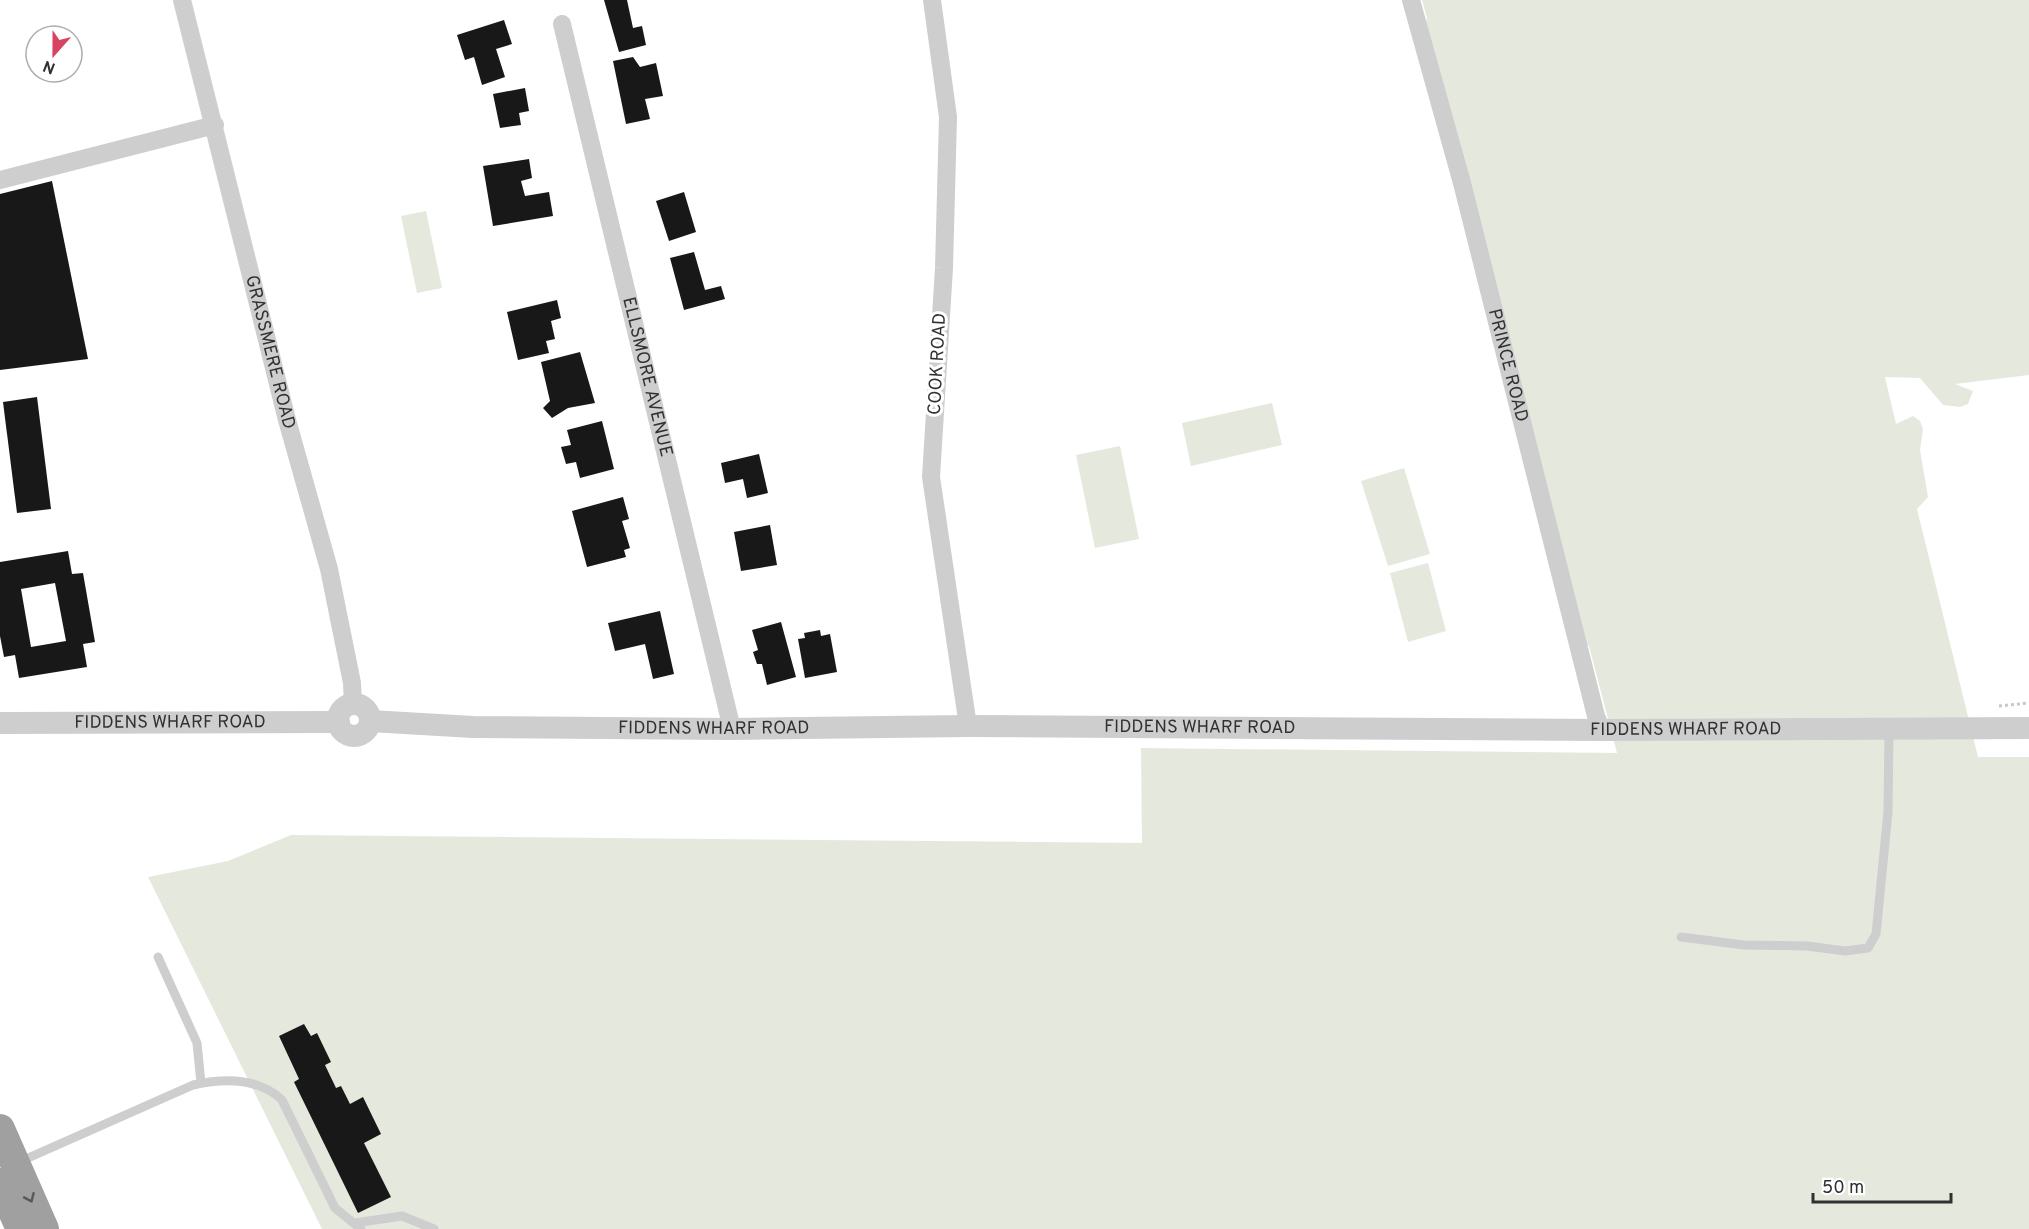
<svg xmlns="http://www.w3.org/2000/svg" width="2029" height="1229" viewBox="0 0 2029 1229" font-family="Overpass,sans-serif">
<rect width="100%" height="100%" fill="#fff"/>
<g fill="#e5e9dd">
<polygon points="1422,0 2029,0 2029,375 1955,384 1973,391 1968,404 1960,407 1943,405 1920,378 1885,377 1896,424 1913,416 1920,421 1923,429 1920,450 1928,497 1917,509 1978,757 2029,757 2029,1229 322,1229 148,877 228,861 291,835 1142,843 1141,748 1617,753 1589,646 1583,644 1423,33 1427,18"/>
<polygon points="426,211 442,288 417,293 401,216"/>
<polygon points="1272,403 1282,445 1191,466 1182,423"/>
<polygon points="1120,446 1139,539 1095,548 1076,455"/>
<polygon points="1404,468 1430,554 1388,566 1361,481"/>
<polygon points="1428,563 1446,631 1408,642 1390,573"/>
</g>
<g fill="#181818" fill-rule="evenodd">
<polygon points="604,0 627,0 633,28 642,26 646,45 619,52"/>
<polygon points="504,20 512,44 496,49 505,77 482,85 474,57 465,60 457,35"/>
<polygon points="633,57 640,67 656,63 663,96 645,99 650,119 626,124 613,61"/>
<polygon points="525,88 529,111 519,113 521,125 500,128 493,94"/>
<polygon points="529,159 532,178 521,181 525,196 549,192 553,216 493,226 483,166"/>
<polygon points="52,181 88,359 0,370 0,194"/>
<polygon points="684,192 696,232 669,241 656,201"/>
<polygon points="694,252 705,290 721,286 725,299 684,310 670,258"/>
<polygon points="557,300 561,318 551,321 555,339 546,341 549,353 518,360 507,312"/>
<polygon points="580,352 595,403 568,408 552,418 543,408 550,401 541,362"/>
<polygon points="37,397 51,509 17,513 3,402"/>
<polygon points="602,421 614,469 580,478 576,462 566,464 561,447 571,445 567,430"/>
<polygon points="759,454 768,493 747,498 743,479 725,483 721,463"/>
<polygon points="623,497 629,519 622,521 630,548 624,550 626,557 587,567 572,511"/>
<polygon points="770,525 777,565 741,571 734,532"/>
<path d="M68,551L72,574L83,573L95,642L83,644L87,667L19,678L15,655L4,657L0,636V562ZM55,583L66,641L31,647L21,589Z"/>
<polygon points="660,611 674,674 653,679 645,644 615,651 608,623"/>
<polygon points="781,622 796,677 767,685 762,664 757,664 753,652 758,650 752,630"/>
<polygon points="820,630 821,636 830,634 837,672 805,678 798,639 805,638 804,633"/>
<polygon points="304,1024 311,1036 317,1033 331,1062 325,1065 336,1088 341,1086 350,1104 363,1097 381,1134 364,1143 391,1197 358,1213 294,1082 299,1079 279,1036"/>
</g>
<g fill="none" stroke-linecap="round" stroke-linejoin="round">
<polyline stroke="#c8c8c8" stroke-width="3" stroke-dasharray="3 3" stroke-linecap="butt" points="1999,706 2029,703"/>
<g stroke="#cecece" stroke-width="9">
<polyline points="1681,937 1744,945 1807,946 1845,951 1868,948 1876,934 1888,812 1889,730"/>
<polyline points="158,957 197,1043 201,1083"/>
<path d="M19,1162L193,1085C224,1078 258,1077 282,1100L335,1208L361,1229"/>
<polyline points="355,1223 402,1216 434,1229"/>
</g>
<g stroke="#cecece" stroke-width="18">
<path id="s1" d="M182,0L287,420L329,569L352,683L353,704"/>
<polyline points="932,0 948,117 944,268 931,477 968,726"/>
<path id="s2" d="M1411,0L1462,183L1596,716L1602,730"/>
<path id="s3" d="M562,24L732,729"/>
<polyline points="0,180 215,125"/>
</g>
<g stroke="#cecece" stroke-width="22">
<circle cx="354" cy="720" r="16"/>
<path id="s4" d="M370,721L473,727L732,729L968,726L1602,730L2029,728"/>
<path id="s5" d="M0,723L339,722"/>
</g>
<g stroke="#a0a0a0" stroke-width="30">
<polyline points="0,1129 44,1229"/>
<polyline points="0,1183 21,1229"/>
</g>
</g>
<defs><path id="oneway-chevron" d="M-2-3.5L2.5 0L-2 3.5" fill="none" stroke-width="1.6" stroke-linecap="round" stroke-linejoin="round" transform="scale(1.5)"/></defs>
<use stroke="#585858" href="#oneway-chevron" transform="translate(30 1198) rotate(66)"/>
<g text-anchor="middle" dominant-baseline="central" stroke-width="6" stroke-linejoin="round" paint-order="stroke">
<g font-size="18" fill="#313131" stroke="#fff">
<text stroke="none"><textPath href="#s1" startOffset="363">GRASSMERE ROAD</textPath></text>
<text transform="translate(938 364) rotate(-87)">COOK ROAD</text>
<text stroke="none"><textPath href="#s2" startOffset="378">PRINCE ROAD</textPath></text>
<text stroke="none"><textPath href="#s3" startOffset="363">ELLSMORE AVENUE</textPath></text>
<text stroke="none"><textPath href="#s5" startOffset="170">FIDDENS WHARF ROAD</textPath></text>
<text stroke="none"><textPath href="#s4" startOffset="830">FIDDENS WHARF ROAD</textPath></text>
<text stroke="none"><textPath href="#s4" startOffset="344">FIDDENS WHARF ROAD</textPath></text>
<text stroke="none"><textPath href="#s4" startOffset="1316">FIDDENS WHARF ROAD</textPath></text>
</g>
</g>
<g transform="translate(54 54) rotate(201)"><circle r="28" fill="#ffffff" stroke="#adadad" stroke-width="1.5"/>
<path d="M0-4.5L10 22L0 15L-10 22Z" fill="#d84361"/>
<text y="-9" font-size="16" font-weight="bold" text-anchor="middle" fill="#313131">N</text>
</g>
<path d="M1813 1193v9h138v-9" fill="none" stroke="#313131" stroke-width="3"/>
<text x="1822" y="1193" font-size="18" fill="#313131" stroke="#ffffff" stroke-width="4.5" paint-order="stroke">50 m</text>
</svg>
